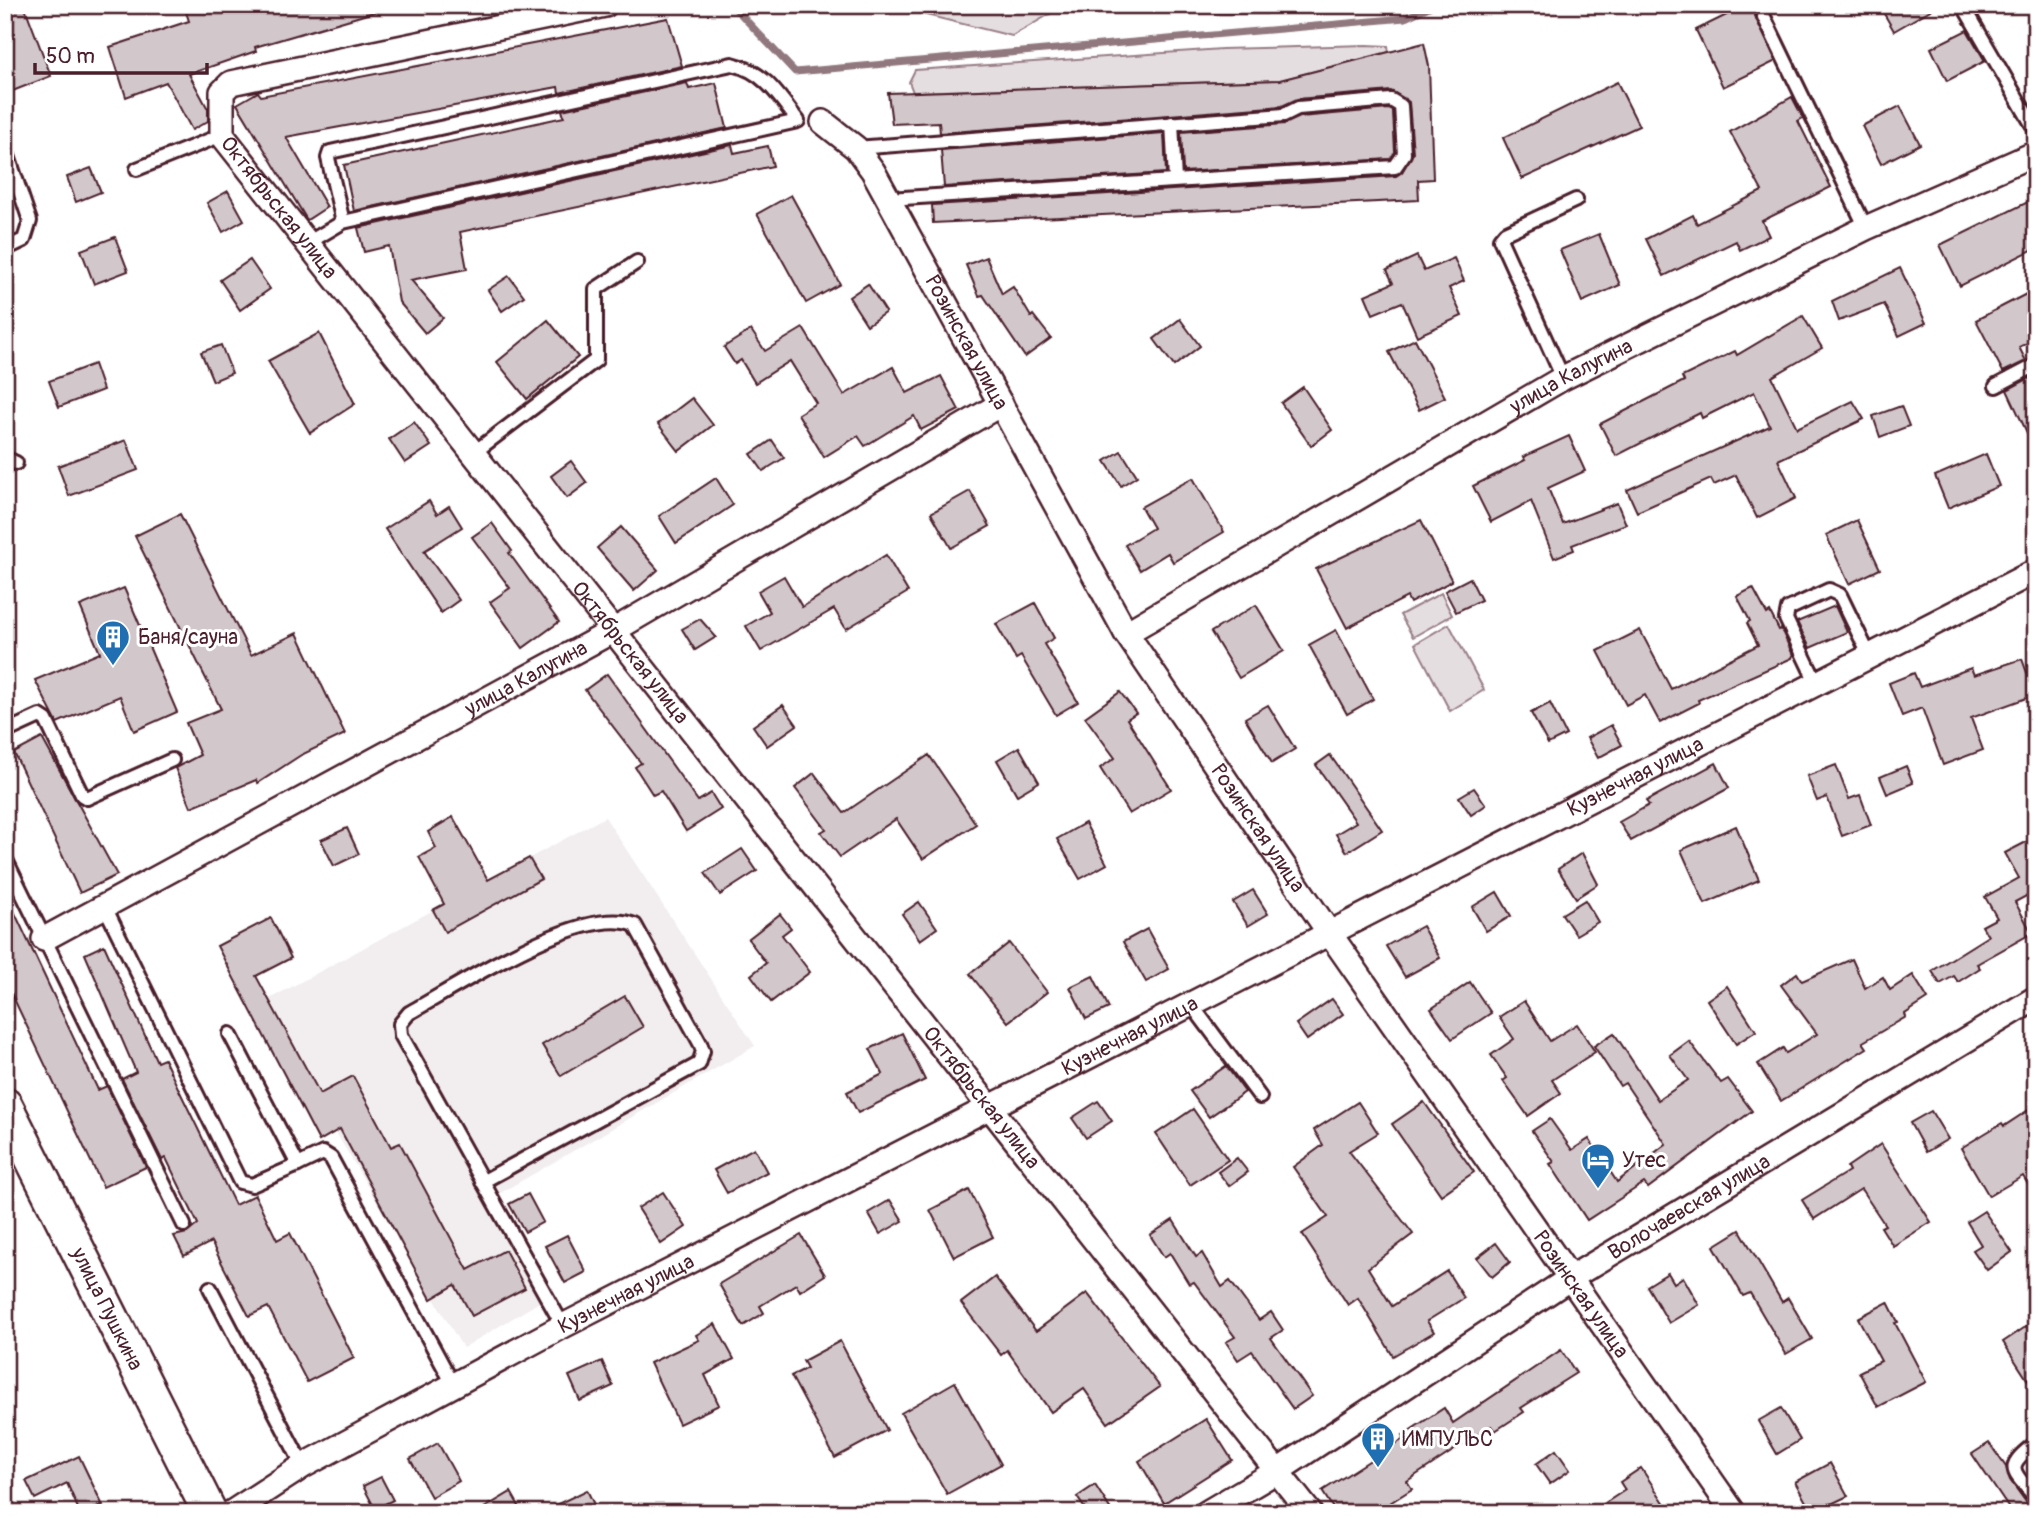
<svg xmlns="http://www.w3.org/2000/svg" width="2041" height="1518" viewBox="0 0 2041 1518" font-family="Pangolin,sans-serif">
<rect width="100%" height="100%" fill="#fff"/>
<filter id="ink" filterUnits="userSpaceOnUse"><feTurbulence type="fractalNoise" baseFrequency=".0143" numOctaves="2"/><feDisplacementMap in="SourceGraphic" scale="14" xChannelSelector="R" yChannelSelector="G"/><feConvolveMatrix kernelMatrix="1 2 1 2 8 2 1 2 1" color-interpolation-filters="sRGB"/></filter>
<g filter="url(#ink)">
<polygon fill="#f2eeef" points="605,817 755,1046 497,1195 553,1294 463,1348 260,1004"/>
<g fill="#e5dee0" stroke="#987e86" stroke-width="2">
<polygon points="885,5 1287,5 1266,14 1057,10 1012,36"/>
<polygon points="1366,45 1388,46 1389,52 1280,80 913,92 909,82 915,70 1222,49"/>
<polygon points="1441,593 1452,615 1413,637 1400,615"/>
<polygon points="1449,624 1484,690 1450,711 1415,644"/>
</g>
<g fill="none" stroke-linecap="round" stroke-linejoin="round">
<polyline stroke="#91787e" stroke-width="7" points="732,5 795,72 1405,18 1433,5"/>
</g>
<g fill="#d2c7cb" stroke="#4a1f2b" stroke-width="2">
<polygon points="5,5 24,5 51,76 5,94"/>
<polygon points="197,5 380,5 381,10 255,47 256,51 189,74 208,109 208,121 192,130 166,82 126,97 110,47 189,21 185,9"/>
<polygon points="1747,5 1750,5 1776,61 1723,87 1696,30"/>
<polygon points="1879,5 1939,5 1894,31"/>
<polygon points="668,18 682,66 559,93 558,87 286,137 327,207 307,220 237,104 258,92 261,96"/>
<polygon points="1967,30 1985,61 1947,81 1931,48"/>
<polygon points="1424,43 1429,66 1433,179 1418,180 1419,200 933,223 932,205 1396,176 1402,172 1413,153 1409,102 1391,91 1297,99 1282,106 940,133 939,122 892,124 888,93 1280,80"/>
<polygon points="1617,82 1639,126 1522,179 1503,138"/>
<polygon points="687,83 689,89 716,83 727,128 354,211 344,165 564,117 562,110"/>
<polygon points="1792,97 1803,118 1798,121 1831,187 1762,221 1769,236 1740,250 1736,241 1664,276 1646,239 1693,215 1697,224 1762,191 1730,132"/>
<polygon points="1900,106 1920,144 1881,164 1862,126"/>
<polygon points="1389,109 1393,111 1395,152 1390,159 1183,172 1181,132 1285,124 1300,117"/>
<polygon points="1164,133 1166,173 944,187 941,150"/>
<polygon points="732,145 734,153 768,146 773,166 460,232 467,269 411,280 443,318 425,333 399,302 389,246 364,252 358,228"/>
<polygon points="91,168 101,192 76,202 67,177"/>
<polygon points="228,191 244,220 223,232 207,203"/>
<polygon points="791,195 840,284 806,303 757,214"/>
<polygon points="2036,198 2036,248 1960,286 1940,245"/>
<polygon points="1599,234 1620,285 1582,302 1560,250"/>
<polygon points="115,237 128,271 94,284 81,250"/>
<polygon points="1417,256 1424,271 1454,258 1464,281 1449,288 1462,316 1417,336 1402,302 1373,314 1365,295 1393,283 1387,270"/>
<polygon points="986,257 1002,294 1013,287 1031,317 1033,315 1051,338 1025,357 983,295 979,296 966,265"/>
<polygon points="250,260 270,289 240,310 220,280"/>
<polygon points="1900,268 1926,323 1899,336 1884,304 1839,321 1832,301"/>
<polygon points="509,276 524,296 502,311 488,290"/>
<polygon points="868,284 886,312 867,325 849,297"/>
<polygon points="2036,289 2036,339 2019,347 2026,361 2003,372 1976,320"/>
<polygon points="1803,316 1822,348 1772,377 1797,428 1853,401 1864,419 1778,460 1796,498 1757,518 1736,475 1714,485 1711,479 1637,512 1627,490 1770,426 1754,392 1702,418 1700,413 1616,456 1600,424 1684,381 1682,377 1735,351 1737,355"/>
<polygon points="1180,319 1200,346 1174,366 1154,339"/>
<polygon points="548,320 578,357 527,399 497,362"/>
<polygon points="803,328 844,395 893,367 907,393 941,376 959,410 921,430 914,416 865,446 858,436 824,457 798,414 816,403 790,361 755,383 741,360 735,364 724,347 751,330 765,351"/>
<polygon points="319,333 355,404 310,433 268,361"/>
<polygon points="1415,339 1445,397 1419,410 1389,352"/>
<polygon points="221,345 232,373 213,381 201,352"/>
<polygon points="94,364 103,390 59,407 49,381"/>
<polygon points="2033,376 2036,382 2036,452 2007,390"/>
<polygon points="1303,387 1332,430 1311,446 1281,403"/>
<polygon points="692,398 713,425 679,451 658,424"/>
<polygon points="1901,406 1909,426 1880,437 1873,416"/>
<polygon points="414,422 431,446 405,463 389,439"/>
<polygon points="1569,436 1585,471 1548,488 1563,524 1617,503 1626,524 1572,545 1574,550 1554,558 1531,501 1491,522 1473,486 1525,460 1523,457"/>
<polygon points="126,440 138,470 69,496 58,466"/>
<polygon points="772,440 784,458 763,471 751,454"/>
<polygon points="1121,451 1137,476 1121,486 1105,461"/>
<polygon points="1986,454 1999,486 1948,508 1935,476"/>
<polygon points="571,461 587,483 567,498 551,476"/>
<polygon points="716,478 733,505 676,543 659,516"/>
<polygon points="1193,478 1224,532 1173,562 1168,553 1140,570 1125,545 1153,528 1141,507"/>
<polygon points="970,491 990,526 951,548 931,513"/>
<polygon points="429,501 437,514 449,506 462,527 424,551 459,600 441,613 385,529"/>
<polygon points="180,514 251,655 297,633 345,734 301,755 258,783 256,780 191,807 175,768 200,755 186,723 221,709 135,536"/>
<polygon points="1421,520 1452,581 1410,603 1407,597 1347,628 1316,569"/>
<polygon points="1857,520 1880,569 1849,584 1826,535"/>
<polygon points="492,523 512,551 509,553 559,622 523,648 490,602 510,588 472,537"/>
<polygon points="621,527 658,570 634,591 597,548"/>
<polygon points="886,555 908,592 846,629 834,609 761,651 746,626 770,612 758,591 784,576 802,607"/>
<polygon points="1470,578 1481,600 1456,612 1445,591"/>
<polygon points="124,588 177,712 134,731 120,696 57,723 35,680 100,653 80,606"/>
<polygon points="1753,588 1767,614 1770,612 1779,630 1781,629 1793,655 1792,658 1698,700 1699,703 1660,723 1645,695 1626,705 1598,651 1640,630 1671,689 1758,645 1747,623 1750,621 1737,596"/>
<polygon points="1035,603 1054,638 1044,644 1078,702 1056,715 1021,656 1016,659 996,624"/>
<polygon points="1256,605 1284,651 1239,678 1211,632"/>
<polygon points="1835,606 1847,632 1810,648 1797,622"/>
<polygon points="700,619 716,637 695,650 682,629"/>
<polygon points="1336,630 1373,699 1347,714 1309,645"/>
<polygon points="2022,659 2035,695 1971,718 1983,750 1943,765 1922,708 1902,716 1889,683 1914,673 1920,687 1971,668 1974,675"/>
<polygon points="607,674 698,801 711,793 721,809 686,831 661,791 653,795 635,767 641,763 585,690"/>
<polygon points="1120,692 1136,713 1127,719 1171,789 1129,814 1100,768 1115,758 1085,717"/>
<polygon points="1550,703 1566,735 1548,744 1531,713"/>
<polygon points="783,705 797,725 767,746 753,726"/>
<polygon points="1268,705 1295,749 1272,763 1245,718"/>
<polygon points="1611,725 1622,745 1598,758 1587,738"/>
<polygon points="42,738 117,875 80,893 14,753"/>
<polygon points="1019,747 1039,782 1017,795 997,760"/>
<polygon points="929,755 976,824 923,859 896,819 840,857 821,832 826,829 795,788 814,773 844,813"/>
<polygon points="1330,755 1382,830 1347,852 1336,834 1356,822 1316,765"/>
<polygon points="1716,763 1729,788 1631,841 1619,822 1649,805 1646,801"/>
<polygon points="1836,765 1849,799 1860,795 1871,825 1842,836 1827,797 1817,801 1807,776"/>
<polygon points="1906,766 1913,783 1887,794 1880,777"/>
<polygon points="1474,788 1486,805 1471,815 1459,797"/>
<polygon points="453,817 488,880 529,858 541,879 445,932 433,910 444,904 419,857 436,848 428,832"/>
<polygon points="1085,823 1107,864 1080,879 1057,839"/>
<polygon points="1736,826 1759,880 1705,904 1681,850"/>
<polygon points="347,828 359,854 334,866 321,840"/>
<polygon points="2036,837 2036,909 2028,895 2015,902 2032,933 1977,964 1980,968 1958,982 1954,976 1940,984 1932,971 1988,936 1982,926 1997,918 1985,897 2019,878 2005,853"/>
<polygon points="742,849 757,871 720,895 705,873"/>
<polygon points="1582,853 1598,884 1576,898 1558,869"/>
<polygon points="1253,890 1268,914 1248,926 1233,902"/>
<polygon points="5,892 98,1090 107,1086 146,1167 103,1187 5,980"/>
<polygon points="1497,892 1511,916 1486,931 1472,907"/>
<polygon points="1585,900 1598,922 1576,935 1562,914"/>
<polygon points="919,902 937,928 920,940 902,914"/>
<polygon points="780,914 791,928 782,935 810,972 771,1002 751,975 766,963 748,939"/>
<polygon points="271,918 291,958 256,976 320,1094 353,1076 391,1147 400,1143 468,1270 505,1250 525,1288 472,1316 455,1285 431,1299 340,1129 319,1141 217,946"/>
<polygon points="1422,926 1440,958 1405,977 1386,946"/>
<polygon points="1147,929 1169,969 1146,982 1123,942"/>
<polygon points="1009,943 1047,992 1008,1022 970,974"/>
<polygon points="104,945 157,1062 164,1059 235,1205 255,1195 277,1240 290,1233 354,1358 307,1382 268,1307 249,1316 211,1242 184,1256 174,1236 187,1233 198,1224 166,1158 162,1160 122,1079 136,1072 85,954"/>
<polygon points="1852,959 1865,988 1883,977 1890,990 1913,975 1928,999 1905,1014 1906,1017 1863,1042 1867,1048 1781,1101 1758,1064 1783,1048 1786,1053 1817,1034 1781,985 1797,973 1802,981"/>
<polygon points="1093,976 1109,1008 1086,1019 1070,987"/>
<polygon points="1470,982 1491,1013 1452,1039 1431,1009"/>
<polygon points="1727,986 1756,1031 1736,1044 1707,1000"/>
<polygon points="625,996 643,1027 561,1076 542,1045"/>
<polygon points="1332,999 1343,1014 1307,1040 1296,1024"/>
<polygon points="1524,1001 1550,1041 1577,1024 1595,1052 1552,1080 1561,1093 1528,1116 1503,1081 1507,1078 1491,1055 1514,1039 1499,1017"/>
<polygon points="902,1033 925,1080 858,1113 847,1092 883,1074 870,1049"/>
<polygon points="1614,1033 1658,1100 1688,1080 1670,1055 1689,1041 1721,1083 1728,1079 1752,1111 1648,1188 1644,1183 1587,1220 1550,1164 1554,1162 1532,1131 1550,1119 1572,1150 1589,1139 1617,1182 1666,1144 1625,1083 1620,1086 1594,1046"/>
<polygon points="1226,1066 1245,1092 1209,1117 1190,1091"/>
<polygon points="1098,1101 1112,1121 1086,1138 1072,1118"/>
<polygon points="1358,1102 1378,1133 1349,1151 1413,1234 1368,1268 1392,1306 1447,1271 1464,1298 1427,1321 1434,1332 1393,1356 1358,1298 1348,1305 1302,1234 1328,1217 1293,1167 1323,1145 1314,1130"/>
<polygon points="1424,1102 1474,1172 1441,1195 1392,1124"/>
<polygon points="2036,1105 2036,1198 2023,1176 1989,1196 1961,1148 2002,1123 2004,1126"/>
<polygon points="1193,1109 1228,1160 1190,1185 1156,1134"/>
<polygon points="1931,1111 1948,1139 1926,1152 1910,1123"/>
<polygon points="1881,1144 1931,1222 1893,1246 1881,1227 1885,1225 1861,1189 1814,1219 1802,1200 1849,1171 1847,1167"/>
<polygon points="754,1148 767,1172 727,1193 714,1170"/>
<polygon points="1237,1158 1248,1172 1229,1186 1218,1172"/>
<polygon points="969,1190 993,1237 954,1257 930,1210"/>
<polygon points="663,1192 686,1227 661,1244 638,1208"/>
<polygon points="528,1194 543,1222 525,1232 509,1204"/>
<polygon points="890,1200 903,1221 880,1234 868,1213"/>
<polygon points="1984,1211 2012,1252 1987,1270 1973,1250 1981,1245 1967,1222"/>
<polygon points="1173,1220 1196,1257 1202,1253 1222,1287 1230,1281 1259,1320 1271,1312 1283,1330 1271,1338 1312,1396 1293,1409 1252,1351 1238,1360 1226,1342 1235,1337 1194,1282 1189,1284 1170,1253 1164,1257 1150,1235"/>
<polygon points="1740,1230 1782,1302 1788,1298 1812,1339 1786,1354 1750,1293 1743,1296 1714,1246"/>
<polygon points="567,1235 586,1272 565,1283 545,1246"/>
<polygon points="801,1235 825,1275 800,1291 796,1284 760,1306 764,1313 743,1326 719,1284"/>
<polygon points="1496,1243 1510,1262 1492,1277 1477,1258"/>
<polygon points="1668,1273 1674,1283 1683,1277 1699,1305 1669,1323 1647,1286"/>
<polygon points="995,1277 1036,1331 1087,1293 1160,1387 1108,1423 1084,1389 1051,1412 1007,1350 1001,1355 961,1303"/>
<polygon points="1888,1302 1898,1322 1895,1323 1926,1382 1878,1407 1859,1372 1881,1361 1858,1318"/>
<polygon points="2036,1320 2036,1393 2003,1342"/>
<polygon points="715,1324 734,1359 705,1375 719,1405 679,1424 650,1363 699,1340 696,1335"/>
<polygon points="840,1341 887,1430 835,1458 791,1376 807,1368 803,1361"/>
<polygon points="1561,1350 1576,1373 1521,1408 1524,1412 1495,1431 1491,1426 1407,1481 1412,1489 1374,1513 1336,1513 1322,1491 1405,1438 1403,1435 1444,1408 1453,1423"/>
<polygon points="602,1361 613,1386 580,1401 569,1376"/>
<polygon points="955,1382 1001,1464 947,1494 901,1413"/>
<polygon points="1781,1408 1800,1440 1777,1454 1758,1421"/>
<polygon points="1206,1419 1232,1460 1164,1503 1139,1461"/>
<polygon points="438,1443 459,1481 431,1497 410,1459"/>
<polygon points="1989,1443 2006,1467 2010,1480 2034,1513 2012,1513 1972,1454"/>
<polygon points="1556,1450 1570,1470 1550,1484 1536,1464"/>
<polygon points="79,1456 103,1506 80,1513 67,1483 35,1499 26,1481"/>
<polygon points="1830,1463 1848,1496 1812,1513 1795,1482"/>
<polygon points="1641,1468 1671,1513 1590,1513 1625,1490 1620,1482"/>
<polygon points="381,1477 393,1500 375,1509 363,1486"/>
<polygon points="1095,1485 1113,1513 1088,1513 1077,1497"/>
<polygon points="587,1490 598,1513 539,1513"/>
<polygon points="511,1492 523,1513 476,1513"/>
</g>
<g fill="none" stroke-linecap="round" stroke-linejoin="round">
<g stroke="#4a1f2b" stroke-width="18">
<g id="service">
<polyline points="1963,5 2036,131"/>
<polyline points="1764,17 1866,228"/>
<polyline points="1172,123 1175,180"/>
<polyline points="5,147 30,221 24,240 5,249"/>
<polyline points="856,148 1284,115 1298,108 1391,100 1401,106 1404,154 1395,167 888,199"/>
<polyline points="137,169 222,135"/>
<path d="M306,244L343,222L798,121C779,96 764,71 732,64L330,152L328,158L343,222"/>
<polyline points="1563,378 1500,239 1505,233 1576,200"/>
<polyline points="1996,386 2036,365"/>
<polyline points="472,454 596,360 596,289 637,262"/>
<polyline points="5,458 16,463"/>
<polyline points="1817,684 1786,619 1788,609 1829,590 1840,595 1870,657"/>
<polyline points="5,732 40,716 46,720 82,795 87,798 172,760"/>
<polyline points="5,858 184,1225"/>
<polyline points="105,907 240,1182 252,1185 298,1165"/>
<polyline points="1191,1004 1260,1097"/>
<polyline points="230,1034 298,1165 323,1153 331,1158 454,1386"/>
<path d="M482,1182L699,1064L703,1051L700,1043L635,925C583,903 458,986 409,1013L400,1024L401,1035L563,1326"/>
<polyline points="210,1288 303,1466"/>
<path d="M2036,1443C2003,1468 2012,1470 2036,1498"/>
</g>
</g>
<g stroke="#4a1f2b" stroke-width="28">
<g id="minor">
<path id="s1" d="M605,5L231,83L222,92V135L1310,1513"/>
<path id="s2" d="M823,122L856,148L873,171L1126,633L1330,934L1734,1513"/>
<path id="s3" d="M1126,633L1563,378L1866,228L2036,153"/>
<path id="s4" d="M44,939L611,632L1001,404"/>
<path id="s5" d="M231,1513L303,1466L563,1326L2036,571"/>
<path id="s6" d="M1206,1513L1279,1470L1572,1277L2036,998"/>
</g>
</g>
<g stroke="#4a1f2b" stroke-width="38">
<g id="secondary">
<path id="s7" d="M5,1105L210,1513"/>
</g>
</g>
<use href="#service" stroke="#fff" stroke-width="12"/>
<use href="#minor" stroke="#fff" stroke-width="23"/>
<use href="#secondary" stroke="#fff" stroke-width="33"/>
</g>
</g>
<defs>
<g id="building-pin" transform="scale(1.75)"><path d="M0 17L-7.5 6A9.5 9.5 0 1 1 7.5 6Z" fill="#1f6fb2" stroke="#fff"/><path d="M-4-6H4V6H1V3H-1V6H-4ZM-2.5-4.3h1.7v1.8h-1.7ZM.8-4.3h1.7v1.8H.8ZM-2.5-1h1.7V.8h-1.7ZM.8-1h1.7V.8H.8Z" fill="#fff"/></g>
<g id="hotel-pin" transform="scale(1.75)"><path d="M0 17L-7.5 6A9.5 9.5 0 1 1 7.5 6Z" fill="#1f6fb2" stroke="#fff"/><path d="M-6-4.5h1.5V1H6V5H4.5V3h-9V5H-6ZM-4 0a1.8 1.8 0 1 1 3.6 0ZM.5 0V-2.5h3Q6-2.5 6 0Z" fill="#fff"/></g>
</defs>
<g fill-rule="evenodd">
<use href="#building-pin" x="113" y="637"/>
<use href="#hotel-pin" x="1598" y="1160"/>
<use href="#building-pin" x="1378" y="1439"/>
</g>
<g text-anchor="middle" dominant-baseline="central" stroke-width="6" stroke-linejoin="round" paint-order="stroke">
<g font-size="21" fill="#4a1f2b" stroke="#fff">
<text stroke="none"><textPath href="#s1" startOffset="530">Октябрьская улица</textPath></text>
<text stroke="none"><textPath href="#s2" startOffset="266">Розинская улица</textPath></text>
<text stroke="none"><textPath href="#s3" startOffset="514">улица Калугина</textPath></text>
<text stroke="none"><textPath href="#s1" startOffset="1097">Октябрьская улица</textPath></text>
<text stroke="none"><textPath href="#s4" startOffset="548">улица Калугина</textPath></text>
<text stroke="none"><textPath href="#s5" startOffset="1586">Кузнечная улица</textPath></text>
<text stroke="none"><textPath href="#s2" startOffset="833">Розинская улица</textPath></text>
<text stroke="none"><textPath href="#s5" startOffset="1018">Кузнечная улица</textPath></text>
<text stroke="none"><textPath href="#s1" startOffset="1664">Октябрьская улица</textPath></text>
<text stroke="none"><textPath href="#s6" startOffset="572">Волочаевская улица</textPath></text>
<text stroke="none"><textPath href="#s2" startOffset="1400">Розинская улица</textPath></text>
<text stroke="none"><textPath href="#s5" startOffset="452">Кузнечная улица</textPath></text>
<text stroke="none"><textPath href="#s7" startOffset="228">улица Пушкина</textPath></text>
</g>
<g font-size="21" fill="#4a1f2b" stroke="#fff" text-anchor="start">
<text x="138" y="637">Баня/сауна</text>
<text x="1622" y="1160">Утес</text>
<text x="1402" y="1439">ИМПУЛЬС</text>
</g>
</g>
<rect width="2041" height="1518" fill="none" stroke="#fff" stroke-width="28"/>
<rect x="14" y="14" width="2013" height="1490" fill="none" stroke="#4a1f2b" stroke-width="2.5" filter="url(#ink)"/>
<path d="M35 63v10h172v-10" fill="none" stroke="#4a1f2b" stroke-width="3.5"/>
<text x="46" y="63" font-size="21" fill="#4a1f2b" stroke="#ffffff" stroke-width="5" paint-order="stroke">50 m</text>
</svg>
